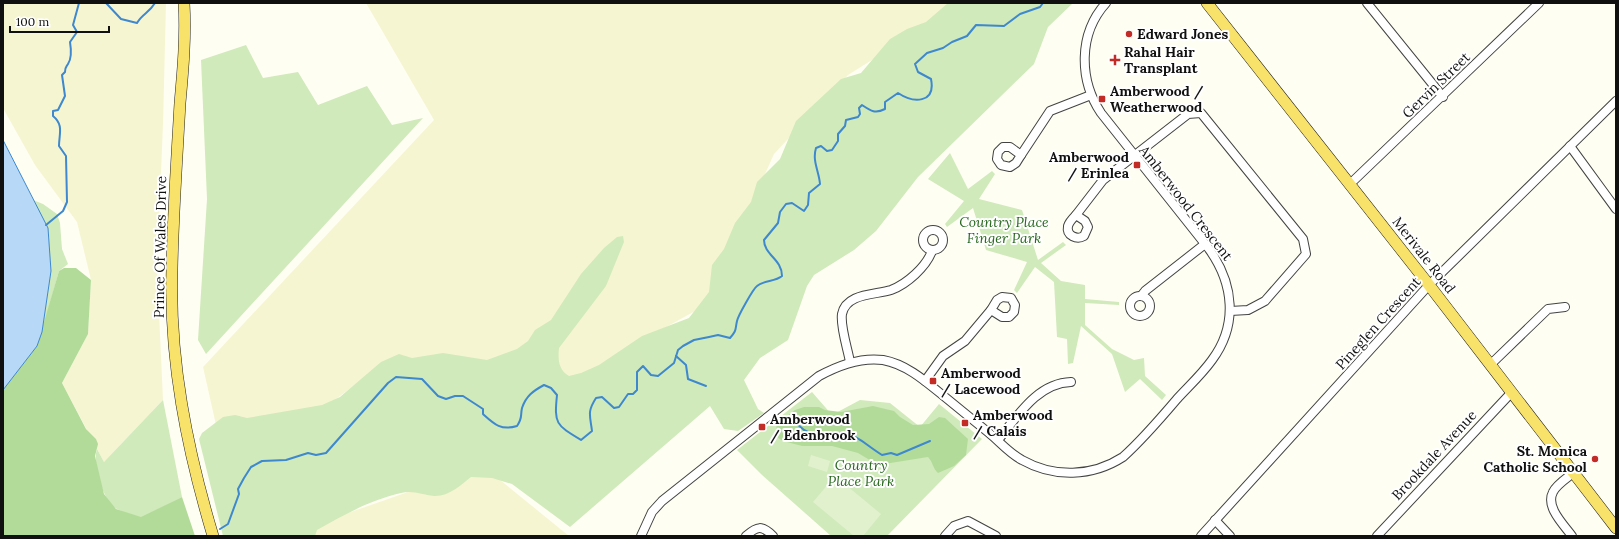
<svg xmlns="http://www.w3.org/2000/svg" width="1619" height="539" viewBox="0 0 1619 539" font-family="Lora,serif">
<rect width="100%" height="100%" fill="#fffef2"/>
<g fill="#f6f5d2">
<polygon points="3,3 166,3 163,124 157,269 163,400 104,462 62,383 88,334 91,280 77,222 35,165 3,108"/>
<polygon points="366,3 950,3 942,16 848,75 774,154 706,305 668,326 579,381 381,365 311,418 216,425 203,367 434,120"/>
<polygon points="484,467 569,536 282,536 474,469"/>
</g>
<g fill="#d0eabb">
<path d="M948,3H1073L1048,27L1034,64L918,177L876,231L854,250L814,275L807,286L788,340L760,358L744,380L758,409L764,413L738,431L724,429L710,406L570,527L512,484L492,478L471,477C461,485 448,497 434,496C422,495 413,490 401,493C370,500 344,515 317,530L315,536H223L199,439L202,433L223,417L235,415L247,418L322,405L340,397L381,362L399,354L412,358L443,353L487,360L517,349L528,341L535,330L551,320L581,274L604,248L617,237L623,236L624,242L606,286L559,348C558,359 558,370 569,376L581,373L599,365L642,336L689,318L709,292L712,265L724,249L735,223L751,202L757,182L780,159L796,121L841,79L861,73L890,39L907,29L926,22Z"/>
<polygon points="246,45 263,78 298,72 318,105 367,86 392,125 423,118 206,354 198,340 207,199 201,60"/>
<polygon points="950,153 968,189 992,171 995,174 979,199 1022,210 1038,260 1063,242 1066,245 1041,263 1061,281 1085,285 1085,299 1119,302 1119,305 1085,303 1085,325 1112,349 1134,360 1144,358 1145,376 1166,395 1162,400 1140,379 1125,392 1112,354 1081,326 1073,363 1068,364 1067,339 1057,337 1054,282 1035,267 1017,293 1014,290 1027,262 986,250 973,208 947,227 945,224 964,201 928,179"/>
<polygon points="33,200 43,204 57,214 60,223 62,249 68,264 59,271 42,332 51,271 48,228"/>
<polygon points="812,392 832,415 860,400 890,403 920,427 939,404 982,439 887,536 831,536 761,474 737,450"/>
<path d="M163,400L182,497L141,518C133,515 124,513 117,509C103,502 92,463 97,449L104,462Z"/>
</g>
<g fill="#b2db9a">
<polygon points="64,268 76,268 91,280 88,334 62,383 86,429 96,439 98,444 95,456 104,494 116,509 141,517 182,497 195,536 3,536 3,390 37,346 59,271"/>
<path d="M873,406L894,411L900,417L913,425L929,424L939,417L945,418L968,439L966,455L954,466L938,473C933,469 933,462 928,457L878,465L858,453L832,446H802L783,441L775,436L777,424L795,410L804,407H819L825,410L841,412Z"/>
</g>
<g fill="#e2f1cd">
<polygon points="811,455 830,461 827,472 808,466"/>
<polygon points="835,476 881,514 863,536 854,536 813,502"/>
</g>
<polygon fill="#b7d9f7" stroke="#3d88ce" points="3,140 48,228 51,271 42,332 37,346 3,390"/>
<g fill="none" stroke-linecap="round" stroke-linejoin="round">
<g stroke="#3d88ce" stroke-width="2">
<path d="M106,3L121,19L137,23C142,14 149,13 155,3"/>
<path d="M46,225L63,211L67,202L66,156L59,146C59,134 64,125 53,116V111L58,110L65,96L62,75L65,72C65,67 66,67 68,64C72,58 71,48 70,42L77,32L73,25L79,3"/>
<polyline points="676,356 686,365 688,379 706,386"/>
<path d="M789,417L804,430L818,437C853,427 854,437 882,455L891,453L897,455L930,441"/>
<path d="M220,529L228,524L239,494L238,489L244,478L251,467L262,461L286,460L308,453L316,455L326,453L388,383L396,377L422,379L438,396L446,399L455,396H463L483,409V414C494,424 501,431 517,426C523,417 520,417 522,408C526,396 533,391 544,385L551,388L557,395C554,424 556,425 581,440L592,431C590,415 587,412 596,398L602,397L614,408L619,407L628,394H633L637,390V372L643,366L651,375L658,376L674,363L678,350L683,346L694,340L709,337L718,335L730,338C737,330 735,330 737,321C738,316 753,289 757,286C764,280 775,282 782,276C782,259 764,255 764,240L778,223L780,212L786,204L792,203L804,211L808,205L809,193L820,184C819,171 812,161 816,148L821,146L827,151L832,150L838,141V134L845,126L846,120L858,117L860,114L859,108L862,105C871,111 875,114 885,109V102L898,93C913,103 936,104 931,79L918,72L915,64L927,53L943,48L952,42L967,36L976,25L1004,26L1020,14L1040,7L1043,3"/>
</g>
<g stroke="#434343" stroke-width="10">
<g id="minor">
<polyline points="1367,3 1443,97"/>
<polyline points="1570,146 1616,209"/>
<polygon points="1003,147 1010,147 1021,155 1016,163 1010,167 1001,165 997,159 998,152"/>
<polyline points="1021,155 1050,111 1091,95"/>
<polyline points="1350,184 1539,3"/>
<polyline points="1076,215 1103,180 1188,114 1201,113 1303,239 1306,254 1265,301 1248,310 1230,311"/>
<path d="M1076,215L1085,221L1088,227L1084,236C1077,240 1066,236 1068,226C1069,222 1073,218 1076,215Z"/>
<circle cx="933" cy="240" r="10"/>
<circle cx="1140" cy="306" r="10"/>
<polyline points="1141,296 1145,291 1205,244"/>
<polygon points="1002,297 1011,298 1015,305 1014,312 1009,317 1002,317 991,310 997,300"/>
<path d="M850,362C848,350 840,326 842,314C846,293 875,295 891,290C907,284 926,267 932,251"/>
<polyline points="1490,365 1548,309 1565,307"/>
<polyline points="925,381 943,356 965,341 991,310"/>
<path d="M998,440C1017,417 1037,383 1071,382"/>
<polyline points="1215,520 1230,536"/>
<path d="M641,536L652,512L662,501L819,376C839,365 860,357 883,360C905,364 923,379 940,393C956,406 973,420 989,433C1000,442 1010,454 1022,460C1054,478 1092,477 1123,457C1142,440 1160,419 1177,399C1189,386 1202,374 1212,360C1238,325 1234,284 1209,249L1101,113C1079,80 1078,34 1106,3"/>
<path d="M746,536C757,526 762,525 773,536"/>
<polyline points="945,536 954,526 968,521 996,536"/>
<polyline points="1201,536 1429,285 1616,101"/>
<polyline points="1377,536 1511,393"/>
<path d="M1572,536C1564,525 1545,507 1553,492C1556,485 1567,478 1573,473"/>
</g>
</g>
<g stroke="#212121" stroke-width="12">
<g id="major">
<path d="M184,3C186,36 183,70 180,103C177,158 173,213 172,269C169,360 187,449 213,536"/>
<polyline points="1207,3 1429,285 1616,528"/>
</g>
</g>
<use href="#minor" stroke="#fff" stroke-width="8"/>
<use href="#major" stroke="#f9e269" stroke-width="11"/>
</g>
<g fill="#c22b26" stroke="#fff" stroke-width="1.5">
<circle cx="1129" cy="34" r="4"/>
<path d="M1113 54h4v4h4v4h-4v4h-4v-4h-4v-4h4z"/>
<rect x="1098" y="95" width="8" height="8" rx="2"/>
<rect x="1133" y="161" width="8" height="8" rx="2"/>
<rect x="929" y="377" width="8" height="8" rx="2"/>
<rect x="961" y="419" width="8" height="8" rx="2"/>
<rect x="758" y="423" width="8" height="8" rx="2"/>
<circle cx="1595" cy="459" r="4"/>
</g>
<g text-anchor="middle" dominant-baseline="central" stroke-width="4" stroke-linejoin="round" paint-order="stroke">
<g font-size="14" font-weight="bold" fill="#101010" stroke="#fff" text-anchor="start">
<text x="1137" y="34">Edward Jones</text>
<text x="1124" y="52">Rahal Hair<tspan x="1124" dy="16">Transplant</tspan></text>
<text x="1110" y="91">Amberwood /<tspan x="1110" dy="16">Weatherwood</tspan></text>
<text x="1129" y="157" text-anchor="end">Amberwood<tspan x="1129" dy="16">/ Erinlea</tspan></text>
<text x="941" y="373">Amberwood<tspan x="941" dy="16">/ Lacewood</tspan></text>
<text x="973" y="415">Amberwood<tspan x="973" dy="16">/ Calais</tspan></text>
<text x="770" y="419">Amberwood<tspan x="770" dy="16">/ Edenbrook</tspan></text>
<text x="1587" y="451" text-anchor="end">St. Monica<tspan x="1587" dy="16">Catholic School</tspan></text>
</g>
<g font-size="14" fill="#101010" stroke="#fff">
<text transform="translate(1436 85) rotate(-44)">Gervin Street</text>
<text transform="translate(1186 203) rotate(52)">Amberwood Crescent</text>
<text transform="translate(160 247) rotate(-89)">Prince Of Wales Drive</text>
<text transform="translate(1424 255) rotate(52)">Merivale Road</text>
<text transform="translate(1378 323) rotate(-48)">Pineglen Crescent</text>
<text transform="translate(1434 455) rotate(-47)">Brookdale Avenue</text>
</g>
<g font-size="14" font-style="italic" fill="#28691e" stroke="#fff">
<text x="1004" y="222">Country Place<tspan x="1004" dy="16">Finger Park</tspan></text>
<text x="861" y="465">Country<tspan x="861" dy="16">Place Park</tspan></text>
</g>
</g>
<rect width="1619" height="539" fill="none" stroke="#101010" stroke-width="8"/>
<path d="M10 26v6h99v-6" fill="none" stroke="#101010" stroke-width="2"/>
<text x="16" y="26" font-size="12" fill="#101010" stroke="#ffffff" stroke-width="3" paint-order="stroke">100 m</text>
</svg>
